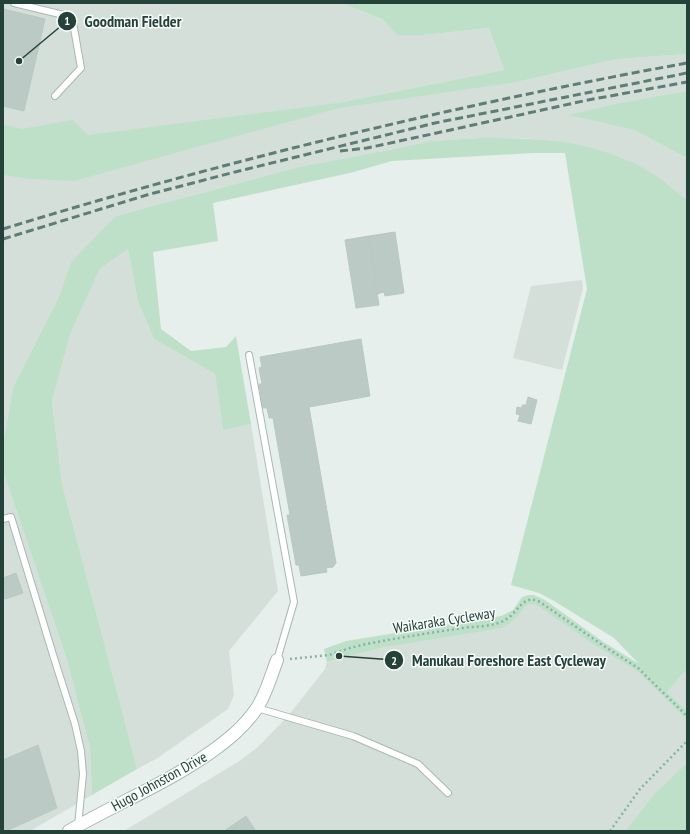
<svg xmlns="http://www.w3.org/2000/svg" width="690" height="834" viewBox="0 0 690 834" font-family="'PT Sans Narrow',sans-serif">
<rect width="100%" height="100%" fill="#e6efeb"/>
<g fill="#d4dfda">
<polygon points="3,3 341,3 382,19 397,35 424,35 489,28 504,70 338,103 517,82 617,59 687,54 687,91 569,115 634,130 687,158 687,200 669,185 641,167 622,158 586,147 556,141 523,138 480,138 431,141 389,150 303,166 134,211 71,262 58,299 13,387 3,445"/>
<polygon points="128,249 138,302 154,339 215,374 223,429 251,424 278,591 229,651 234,695 228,709 156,759 137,769 118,695 62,484 52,401 71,332 100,269"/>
<polygon points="582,280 583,288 562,370 513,358 531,286"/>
<polygon points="3,471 66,657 90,748 92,795 30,831 3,831"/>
<polygon points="530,604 535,604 597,647 637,671 687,720 687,763 655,793 625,831 124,831 241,760 259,746 288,716 325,669 327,662 385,647 519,615 525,607"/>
<polygon points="687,669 687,711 667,692"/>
</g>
<g fill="#bfe0c8">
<polygon points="341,3 687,3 687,54 617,59 517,82 339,108 74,181 30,179 3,175 3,124 21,129 73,120 88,135 338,103 504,70 489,28 424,35 397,35 382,19"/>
<polygon points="687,91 687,158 634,130 568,115 615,104"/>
<path d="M480,138C506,138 531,138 556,141C583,144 616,154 640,166C657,175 673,188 687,200V669L667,692L687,711V720L637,671L597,647L535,604H530L525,607L519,615L511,622L502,628L385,647L327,662L324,649L346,641L501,616L513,610L522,597L528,595H534L545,600L602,641L639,664L614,638L554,601L539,593L511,585L587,289L565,153H533L392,161L350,173L213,203L218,241L153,252L161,329L191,351L226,347L236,336L251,424L223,430L215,374L154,339L138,302L128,249L100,269L71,332L52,401L62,484L118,695L137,769L92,795L90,748L66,657L3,471V445L13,387L58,299L71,262L115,217L134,211L303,166L389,150L431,141Z"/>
<polygon points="687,763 687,831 625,831 655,793"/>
</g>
<g fill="#bbcac4" stroke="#b8c9c2">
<polygon points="3,9 45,19 24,111 3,106"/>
<polygon points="395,232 404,293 385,296 384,292 377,294 369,236"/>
<polygon points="369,236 379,305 356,308 345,240"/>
<polygon points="361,339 370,396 309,407 336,563 333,567 326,568 327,572 301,576 299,565 296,565 287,515 290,515 273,418 269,418 267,408 263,408 259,384 262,384 259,368 262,367 260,357"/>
<polygon points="528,397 537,400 531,424 518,421 520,415 516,414 517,407 522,408 522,405 526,405"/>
<polygon points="16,573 23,593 5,599 3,593 3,578"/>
<polygon points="38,745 57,808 6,831 3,831 3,760"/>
<polygon points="246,816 256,831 224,831"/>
</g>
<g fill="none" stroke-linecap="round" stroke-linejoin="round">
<g stroke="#a8b8b2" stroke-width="8">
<g id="lane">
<polyline points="14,3 72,17 81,68 55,96"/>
<polyline points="249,355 294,602 277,660"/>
<polyline points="3,519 11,517 54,658 75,724 81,751 83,774 78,826"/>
<polyline points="257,708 353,736 418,764 448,793"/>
</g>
</g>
<g stroke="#a8b8b2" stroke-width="14">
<path id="street" d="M69,831C115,804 166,784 211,752C229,739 244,727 257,708C266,694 271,676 277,660"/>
</g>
<g stroke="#86b3a5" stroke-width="2.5" stroke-dasharray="2 3" stroke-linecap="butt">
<path d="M290,659L329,655L350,648L362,645C396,638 429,633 463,628C477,626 493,627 505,620C519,612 523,593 540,602L601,644L638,668L687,716"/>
<polyline points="610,831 640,789 687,741"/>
</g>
<use href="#lane" stroke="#fff" stroke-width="6"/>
<use href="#street" stroke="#fff" stroke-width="12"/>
<g stroke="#5f7d75" stroke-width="3" stroke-dasharray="8 4" stroke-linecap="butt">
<polyline points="340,151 367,148 432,134 588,100 687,82"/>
<path d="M3,229C227,160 456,105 687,63"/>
<polyline points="3,239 150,194 239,171 435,123 687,73"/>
</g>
</g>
<g text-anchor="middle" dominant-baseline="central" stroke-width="3" stroke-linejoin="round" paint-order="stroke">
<g font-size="15" fill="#24423a" stroke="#f7fbf9">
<text transform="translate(444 620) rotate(-9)">Waikaraka Cycleway</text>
<text transform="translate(159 781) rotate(-29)">Hugo Johnston Drive</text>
</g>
</g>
<path fill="none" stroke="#24423a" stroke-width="1.5" d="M19 61L67 21M339 656L394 660"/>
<g fill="#24423a" stroke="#f7fbf9" stroke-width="1.5">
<circle cx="19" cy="61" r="4"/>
<circle cx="339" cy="656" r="4"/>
<circle cx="67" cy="21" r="10"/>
<circle cx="394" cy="660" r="10"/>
</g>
<g font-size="12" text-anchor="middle" font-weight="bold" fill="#fff">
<text x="67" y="25">1</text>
<text x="394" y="665">2</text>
</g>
<g font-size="16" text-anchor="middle" font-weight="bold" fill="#24423a" stroke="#f7fbf9" stroke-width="3" stroke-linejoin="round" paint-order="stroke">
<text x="133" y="27">Goodman Fielder</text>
<text x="509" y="666">Manukau Foreshore East Cycleway</text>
</g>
<rect width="690" height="834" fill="none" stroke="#24423a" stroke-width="8"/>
</svg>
